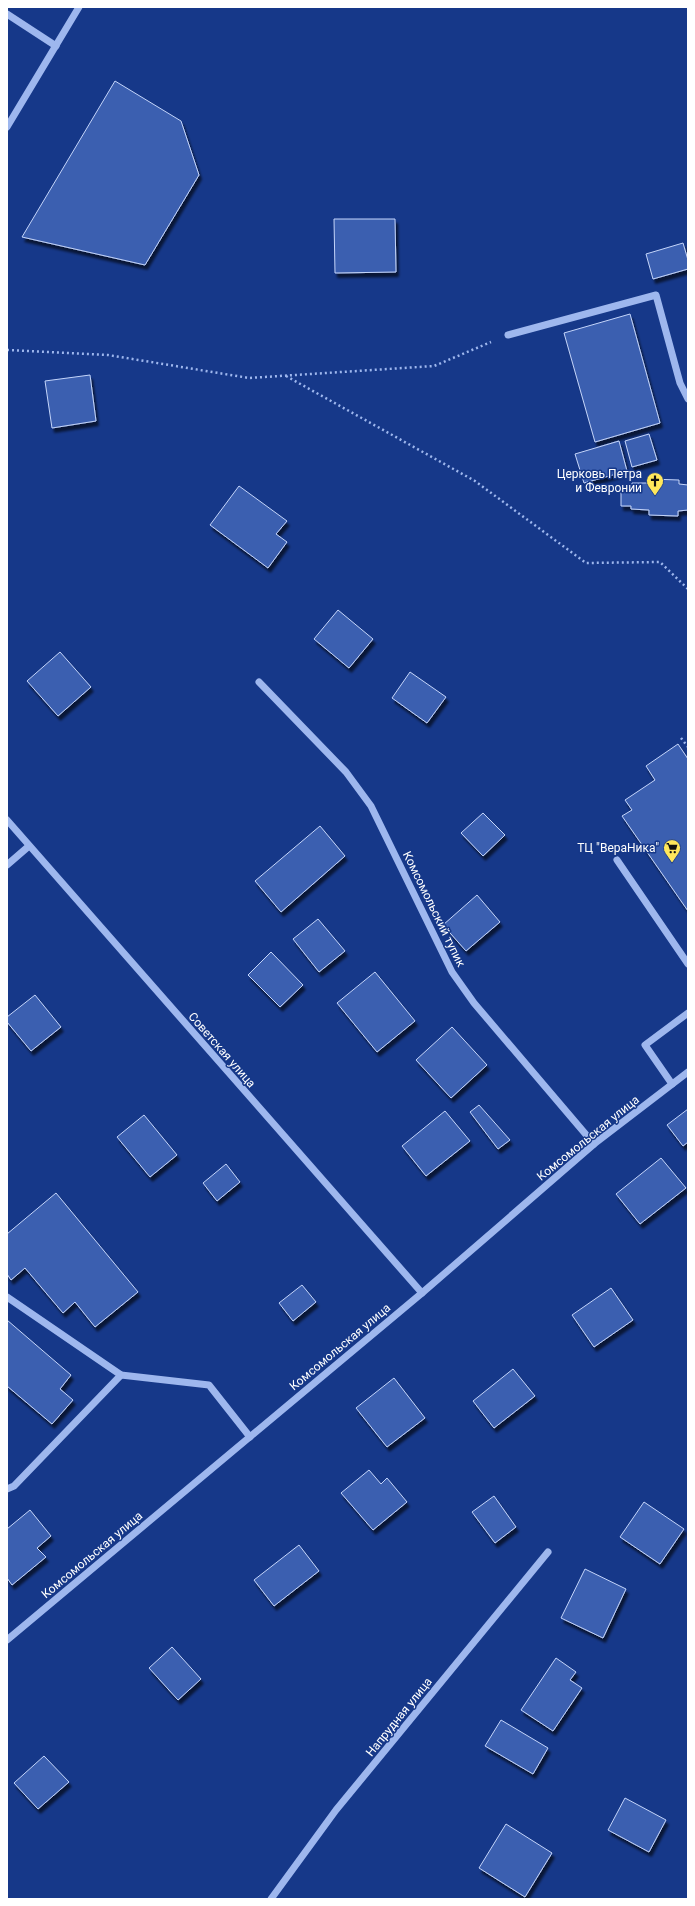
<svg xmlns="http://www.w3.org/2000/svg" width="695" height="1906" viewBox="0 0 695 1906" font-family="Roboto,sans-serif">
<defs>
<filter id="shadow"><feDropShadow dx="2.5" dy="4.5" stdDeviation="1" flood-color="#0009"/></filter>
</defs>
<rect width="100%" height="100%" fill="#163889"/>
<g fill="#3b5eb0" stroke="#c4d5fa" filter="url(#shadow)">
<polygon points="115,81 181,121 199,175 145,265 22,237"/>
<polygon points="334,219 395,219 396,272 335,273"/>
<polygon points="683,243 688,260 688,269 653,279 646,254"/>
<polygon points="630,314 660,423 595,442 564,333"/>
<polygon points="90,375 96,421 52,428 45,381"/>
<polygon points="649,434 657,460 632,467 625,441"/>
<polygon points="619,441 627,471 584,483 575,454"/>
<polygon points="650,479 679,480 679,484 688,485 688,510 678,511 678,516 649,515 649,510 631,509 631,506 621,506 621,486 632,486 632,483 650,483"/>
<polygon points="239,486 287,521 276,534 287,542 268,568 210,525"/>
<polygon points="338,610 373,639 349,668 314,639"/>
<polygon points="60,652 91,687 58,716 27,681"/>
<polygon points="410,672 446,697 427,723 392,698"/>
<polygon points="678,744 688,759 688,911 622,816 632,810 625,800 655,780 646,766"/>
<polygon points="483,813 505,835 483,856 461,833"/>
<polygon points="320,826 345,856 281,912 255,881"/>
<polygon points="477,895 500,922 466,951 443,925"/>
<polygon points="318,919 345,951 319,972 293,939"/>
<polygon points="271,952 303,985 280,1007 248,975"/>
<polygon points="375,972 415,1021 377,1052 337,1003"/>
<polygon points="35,995 61,1027 31,1051 7,1022 7,1017"/>
<polygon points="452,1027 487,1065 451,1098 416,1060"/>
<polygon points="479,1105 510,1140 498,1149 470,1112"/>
<polygon points="688,1109 688,1142 683,1146 667,1125"/>
<polygon points="445,1111 470,1141 426,1176 402,1146"/>
<polygon points="144,1115 177,1155 150,1177 117,1137"/>
<polygon points="661,1158 686,1188 640,1224 616,1194"/>
<polygon points="226,1164 240,1182 217,1201 203,1183"/>
<polygon points="56,1193 138,1292 95,1327 75,1302 63,1313 25,1268 11,1280 7,1274 7,1234"/>
<polygon points="302,1285 316,1302 293,1321 279,1303"/>
<polygon points="611,1288 633,1320 594,1347 572,1315"/>
<polygon points="7,1320 71,1375 60,1389 73,1400 52,1424 7,1386"/>
<polygon points="513,1369 535,1396 494,1428 473,1401"/>
<polygon points="394,1378 425,1418 387,1447 356,1408"/>
<polygon points="369,1470 381,1484 387,1478 407,1502 373,1530 341,1493"/>
<polygon points="494,1496 516,1527 495,1543 472,1512"/>
<polygon points="644,1502 684,1529 660,1564 620,1537"/>
<polygon points="30,1510 51,1536 37,1548 46,1557 12,1585 7,1578 7,1529"/>
<polygon points="299,1545 319,1571 274,1606 254,1580"/>
<polygon points="585,1569 626,1589 603,1638 561,1618"/>
<polygon points="172,1647 201,1679 178,1700 149,1668"/>
<polygon points="556,1658 576,1672 570,1680 582,1688 553,1731 521,1710"/>
<polygon points="501,1720 548,1748 533,1774 485,1746"/>
<polygon points="44,1756 69,1782 38,1809 14,1783"/>
<polygon points="625,1798 666,1820 649,1852 608,1830"/>
<polygon points="506,1824 552,1853 525,1897 479,1868"/>
</g>
<g fill="none" stroke-linecap="round" stroke-linejoin="round">
<g stroke="#9eb7ee" stroke-width="2.5" stroke-dasharray="2 3" stroke-linecap="butt">
<polyline points="7,350 108,355 249,378 434,366 491,342"/>
<polyline points="286,376 475,481 586,563 660,562 688,589"/>
<polyline points="681,738 688,747"/>
</g>
<g stroke="#9eb7ee" stroke-width="7">
<polyline points="7,14 56,46"/>
<polyline points="7,127 79,7"/>
<polyline points="508,335 656,295 680,383 688,399"/>
<polyline points="259,682 346,772 371,806 452,972 474,1003 594,1144"/>
<polyline points="7,820 422,1293"/>
<polyline points="617,860 688,964"/>
<polyline points="7,865 29,846"/>
<polyline points="672,1084 645,1045 688,1013"/>
<polyline points="7,1297 121,1375 209,1385 250,1437"/>
<polyline points="7,1489 14,1486 121,1375"/>
<polyline points="7,1640 422,1293 594,1144 688,1072"/>
<polyline points="271,1899 336,1810 548,1552"/>
</g>
</g>
<defs>
<g id="church-pin" transform="scale(0.9)"><path d="M0 17L-7.5 6A9.5 9.5 0 1 1 7.5 6Z" fill="#ffe75b" stroke="#163889"/><path d="M-1.2-6h2.4v3.5h3.3v2.4h-3.3V6h-2.4V-.1h-3.3v-2.4h3.3Z" fill="#111"/></g>
<g id="supermarket-pin" transform="scale(0.9)"><path d="M0 17L-7.5 6A9.5 9.5 0 1 1 7.5 6Z" fill="#ffe75b" stroke="#163889"/><path d="M-6-5.5h2.5l.6 2H6L4.5 2H-2.5L-4.4-4H-6ZM-1.5 3.2a1.3 1.3 0 1 0 .1 0ZM3 3.2a1.3 1.3 0 1 0 .1 0Z" fill="#111"/></g>
</defs>
<g fill-rule="evenodd">
<use href="#church-pin" x="655" y="481"/>
<use href="#supermarket-pin" x="672" y="848"/>
</g>
<g text-anchor="middle" dominant-baseline="central" stroke-width="3" stroke-linejoin="round" paint-order="stroke">
<g font-size="12" fill="#fff" stroke="#163889" text-anchor="end">
<text x="642" y="474">Церковь Петра<tspan x="642" dy="14">и Февронии</tspan></text>
<text x="659" y="848">ТЦ "ВераНика"</text>
</g>
<g font-size="12" fill="#fff" stroke="#163889">
<text transform="translate(434 909) rotate(64)">Комсомольский тупик</text>
<text transform="translate(222 1050) rotate(49)">Советская улица</text>
<text transform="translate(588 1138) rotate(-39)">Комсомольская улица</text>
<text transform="translate(340 1347) rotate(-40)">Комсомольская улица</text>
<text transform="translate(92 1555) rotate(-40)">Комсомольская улица</text>
<text transform="translate(399 1717) rotate(-51)">Напрудная улица</text>
</g>
</g>
<rect width="695" height="1906" fill="none" stroke="#ffffff" stroke-width="16"/>
</svg>
